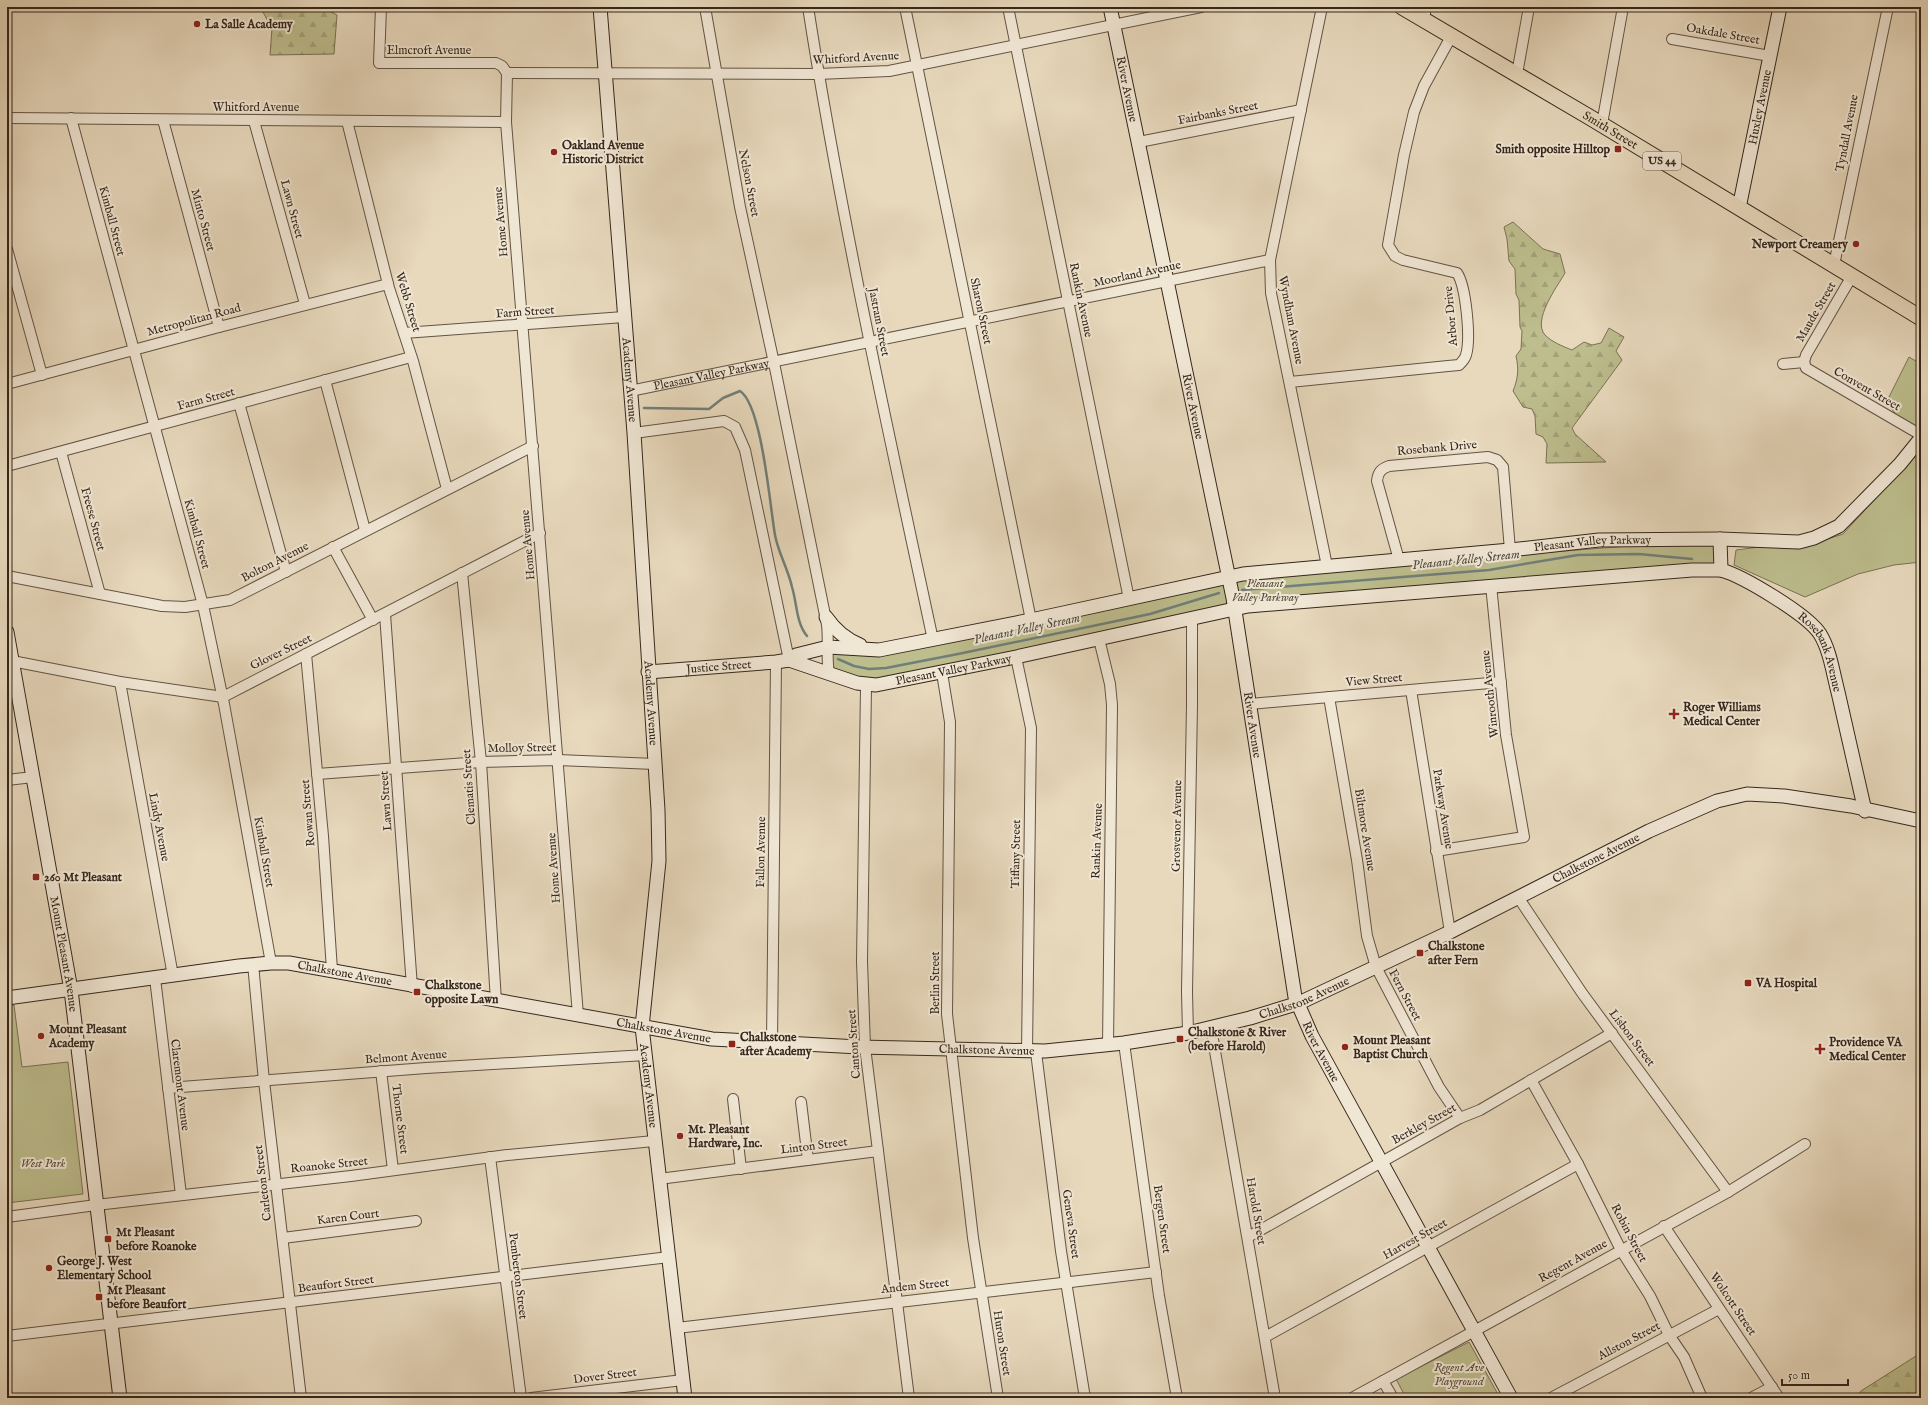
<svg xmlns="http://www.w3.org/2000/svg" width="1928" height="1405" viewBox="0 0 1928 1405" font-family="'IM FELL English',serif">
<defs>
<pattern id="forest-firs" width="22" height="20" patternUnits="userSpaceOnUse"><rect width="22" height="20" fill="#bdbd8d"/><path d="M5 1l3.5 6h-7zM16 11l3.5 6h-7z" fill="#a3a279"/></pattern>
</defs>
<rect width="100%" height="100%" fill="#e8d9bd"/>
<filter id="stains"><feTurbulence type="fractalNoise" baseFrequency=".005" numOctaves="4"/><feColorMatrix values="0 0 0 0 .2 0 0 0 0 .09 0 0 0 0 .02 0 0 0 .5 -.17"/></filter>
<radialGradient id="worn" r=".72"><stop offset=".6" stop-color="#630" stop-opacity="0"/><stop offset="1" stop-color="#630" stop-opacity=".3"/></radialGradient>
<g fill="url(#forest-firs)" stroke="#797254">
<polygon points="260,7 327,7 329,11 337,15 334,54 270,55 272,28"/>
<path d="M1513,222L1543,249L1560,254L1565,273C1557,287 1532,320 1545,335C1552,342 1562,346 1572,350L1584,342L1592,345L1601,343L1609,328L1624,337L1616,351L1622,360L1572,428L1575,434L1606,462L1546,463L1547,444L1543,437L1536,434L1535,416L1532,409L1523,407L1513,391C1518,379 1519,369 1516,356L1521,349L1522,331L1520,327L1519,300L1516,294L1515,269L1509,261L1507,239L1504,227Z"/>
<polygon points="1921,1347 1921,1398 1855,1398 1861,1391 1916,1356"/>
</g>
<g fill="#bdbd8d" stroke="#797254">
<polygon points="1909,357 1921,364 1921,442 1886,403"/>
<polygon points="1921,449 1921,562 1894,565 1858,574 1805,597 1734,565 1736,550 1782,544 1797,549 1843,534"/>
<polygon points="1720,539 1713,570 1234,609 866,686 829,674 828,647 866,654 1227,577"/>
<polygon points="14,1005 22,1067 68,1062 83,1194 7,1203 7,1006"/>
<polygon points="1469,1342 1500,1398 1406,1398 1396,1379"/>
</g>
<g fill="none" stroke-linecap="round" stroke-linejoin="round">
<g stroke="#707f79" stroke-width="2.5">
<path d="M644,408L709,409L723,398L740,391C762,405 770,507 775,535C778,552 788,569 792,587C797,603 796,623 807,636"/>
<polyline points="1242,590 1489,570 1578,555 1639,554 1692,559"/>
<polyline points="838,659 854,666 869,669 886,668 958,654 1150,614 1219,593"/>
</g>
<g stroke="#625444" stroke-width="12">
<g id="street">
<polyline points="381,7 379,63 496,63 502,66 507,73"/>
<path d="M705,7L740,207L774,363L827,625C829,642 826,657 829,674"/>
<path d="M808,7C841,219 888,430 933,640"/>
<polyline points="905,7 1031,620"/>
<polyline points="1008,7 1129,599"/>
<polyline points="1322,7 1270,260 1271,293 1327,566"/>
<polyline points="1424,19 1426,7"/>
<polyline points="1672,39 1770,56"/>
<polyline points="507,73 506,122 578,1015"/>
<polyline points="507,73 818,74 889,71 1201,7"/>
<polyline points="1517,74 1529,7"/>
<polyline points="7,118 506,122"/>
<polyline points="71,118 203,605 224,704 271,963"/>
<polyline points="163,120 219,327"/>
<polyline points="254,121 305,304"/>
<polyline points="347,121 389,288 413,361 447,489"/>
<polyline points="1602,124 1623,7"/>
<polyline points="1139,142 1301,110"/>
<polyline points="7,249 42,375"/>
<polyline points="1834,265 1888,7"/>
<polyline points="404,333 624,317"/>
<polyline points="1804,362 1806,368 1921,435"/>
<polyline points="1804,362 1806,355 1852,276"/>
<polyline points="1783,364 1804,362"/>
<polyline points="325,380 365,530"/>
<path d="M1290,382L1448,366L1459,365C1462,362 1465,359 1466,355C1471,339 1466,286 1457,273L1403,260L1395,256L1388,245L1404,155L1414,112L1424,86L1452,35"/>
<polyline points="7,384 219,327 388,284"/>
<path id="s1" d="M630,391L1270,260"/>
<polyline points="239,403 286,572"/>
<polyline points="634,433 724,421 735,427 745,450 789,660"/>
<polyline points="61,452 100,594"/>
<polyline points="7,466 411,357"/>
<polyline points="333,547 373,620"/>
<path d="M1399,560L1377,481C1378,472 1381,469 1389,466L1488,457L1497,460L1503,467L1510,550"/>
<polyline points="462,573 481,762 496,1001"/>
<polyline points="7,576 162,606 185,607 230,600 533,446"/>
<polyline points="385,614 412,987"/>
<polyline points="1099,639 1110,684 1112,705 1108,1045"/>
<polyline points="306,654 323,836 332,970"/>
<polyline points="1016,657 1031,728 1027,1052"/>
<polyline points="12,661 120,682 223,697 540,533"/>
<polyline points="942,673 950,722 947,1014 973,1238 998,1398"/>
<polyline points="120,682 173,976"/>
<polyline points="866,686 862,961 865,1047 909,1398"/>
<polyline points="1411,690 1450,932"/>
<polyline points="1329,697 1357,860 1367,936 1376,967 1439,1087 1460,1118"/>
<polyline points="1250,704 1501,682"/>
<polyline points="317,774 481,762 558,760 655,764"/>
<polyline points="7,780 33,777"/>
<polyline points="1436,851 1524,837 1506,735 1491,585"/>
<polyline points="1518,897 1582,993 1728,1192"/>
<polyline points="253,964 264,1081 301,1398"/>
<polyline points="155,978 181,1195"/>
<polyline points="1211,1028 1275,1398"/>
<polyline points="1188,1033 1187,992 1192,705 1192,619"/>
<polyline points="772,1043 776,662"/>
<polyline points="1124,1043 1159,1296 1177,1398"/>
<polyline points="1036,1052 1061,1251 1085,1398"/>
<polyline points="381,1071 393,1170"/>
<polyline points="1531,1080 1578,1164 1621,1250 1650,1296 1669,1335 1684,1357 1702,1398"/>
<polyline points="168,1088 426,1068 646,1055"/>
<polyline points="733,1099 741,1169"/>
<polyline points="801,1102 808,1160"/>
<polyline points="490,1157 521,1398"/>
<polyline points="659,1179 878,1151"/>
<polyline points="7,1217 96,1205 351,1176 507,1155 654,1141"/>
<polyline points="1664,1226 1779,1398"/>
<polyline points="1248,1237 1460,1118 1480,1110 1612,1033"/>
<polyline points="283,1238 416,1221"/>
<polyline points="677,1328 1156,1272"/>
<polyline points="7,1336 669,1257"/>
<polyline points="1265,1337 1578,1164"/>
<polyline points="1383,1381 1393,1398"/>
<polyline points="531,1398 683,1380"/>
<polyline points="1352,1398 1728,1192 1805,1144"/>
<polyline points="1551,1398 1719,1309"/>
<polyline points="1751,1398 1772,1387"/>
</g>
</g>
<g stroke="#35271b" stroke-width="15">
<g id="secondary">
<path id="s2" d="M600,7L634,433L658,810L659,861L642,1027L685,1398"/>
<path id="s3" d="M1110,7L1233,598L1295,997L1312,1036L1511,1398"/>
<path id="s4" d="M1739,208L1780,7"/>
<path id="s5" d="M1720,539L1721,570C1743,576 1808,615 1820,634C1830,650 1833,673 1838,692C1847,731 1856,771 1865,811"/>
<path d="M826,617C835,630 845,639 860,645"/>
<path id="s6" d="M7,632L71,990L120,1398"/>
<path id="s7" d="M789,660L857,683L876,685L1016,657L1248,606L1692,570H1721"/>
<path id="s8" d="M648,672L776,662L789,660L796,655L828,647L879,650L1031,620L1243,574L1510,550L1599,540L1720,539L1799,542L1814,538L1839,526L1900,464L1921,438"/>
<path id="s9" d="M7,998L239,966L271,963H289L712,1039L859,1047L1045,1051L1124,1043L1188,1033L1250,1018L1299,1003L1450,932L1649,831L1717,801L1747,794L1784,796L1851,806L1921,821"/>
</g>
</g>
<g stroke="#35271b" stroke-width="17">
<g id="primary">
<path id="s10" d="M1402,7L1591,118L1921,318"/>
</g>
</g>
<use href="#street" stroke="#f0e6d4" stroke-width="10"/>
<use href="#secondary" stroke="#f0e6d4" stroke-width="13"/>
<use href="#primary" stroke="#e8d9bd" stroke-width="15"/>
</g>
<g fill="#8f2418" stroke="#f0e6d4" stroke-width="1.5">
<circle cx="197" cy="24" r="4"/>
<rect x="1614" y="145" width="8" height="8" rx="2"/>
<circle cx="554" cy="152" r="4"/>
<circle cx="1856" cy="244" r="4"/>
<path d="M1672 708h4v4h4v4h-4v4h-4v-4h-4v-4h4z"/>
<rect x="32" y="873" width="8" height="8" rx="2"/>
<rect x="1416" y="949" width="8" height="8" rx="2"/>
<rect x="1744" y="979" width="8" height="8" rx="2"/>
<rect x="413" y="988" width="8" height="8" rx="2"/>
<circle cx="41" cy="1036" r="4"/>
<rect x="1176" y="1035" width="8" height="8" rx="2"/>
<rect x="728" y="1040" width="8" height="8" rx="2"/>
<circle cx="1345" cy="1047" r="4"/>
<path d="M1818 1043h4v4h4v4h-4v4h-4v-4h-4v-4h4z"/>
<circle cx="680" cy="1136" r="4"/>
<rect x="104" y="1235" width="8" height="8" rx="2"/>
<circle cx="49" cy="1268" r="4"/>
<rect x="95" y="1293" width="8" height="8" rx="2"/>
</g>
<g text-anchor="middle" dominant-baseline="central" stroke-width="4" stroke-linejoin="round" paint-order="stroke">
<rect fill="#f0e6d4" stroke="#6d6052" stroke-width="1" x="1643" y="152" width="38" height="18" rx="3"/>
<g font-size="11" font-weight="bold" fill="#35271b">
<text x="1662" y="161">US 44</text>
</g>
<g font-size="12" font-weight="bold" fill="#35271b" stroke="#f0e6d4" text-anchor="start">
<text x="205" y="24">La Salle Academy</text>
<text x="562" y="145">Oakland Avenue<tspan x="562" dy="14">Historic District</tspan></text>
<text x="1610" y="149" text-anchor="end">Smith opposite Hilltop</text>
<text x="1848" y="244" text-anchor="end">Newport Creamery</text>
<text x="1683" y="707">Roger Williams<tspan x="1683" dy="14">Medical Center</tspan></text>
<text x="44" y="877">260 Mt Pleasant</text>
<text x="1428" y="946">Chalkstone<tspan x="1428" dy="14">after Fern</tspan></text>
<text x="1756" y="983">VA Hospital</text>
<text x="425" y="985">Chalkstone<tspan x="425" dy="14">opposite Lawn</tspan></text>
<text x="49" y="1029">Mount Pleasant<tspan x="49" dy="14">Academy</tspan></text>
<text x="1188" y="1032">Chalkstone &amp; River<tspan x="1188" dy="14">(before Harold)</tspan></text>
<text x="740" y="1037">Chalkstone<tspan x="740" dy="14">after Academy</tspan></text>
<text x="1353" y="1040">Mount Pleasant<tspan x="1353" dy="14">Baptist Church</tspan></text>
<text x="1829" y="1042">Providence VA<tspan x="1829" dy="14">Medical Center</tspan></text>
<text x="688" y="1129">Mt. Pleasant<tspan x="688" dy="14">Hardware, Inc.</tspan></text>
<text x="116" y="1232">Mt Pleasant<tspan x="116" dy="14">before Roanoke</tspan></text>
<text x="57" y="1261">George J. West<tspan x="57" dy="14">Elementary School</tspan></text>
<text x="107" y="1290">Mt Pleasant<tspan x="107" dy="14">before Beaufort</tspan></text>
</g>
<g font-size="12" fill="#35271b" stroke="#f0e6d4">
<text transform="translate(1723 34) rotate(10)">Oakdale Street</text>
<text x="429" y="50">Elmcroft Avenue</text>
<text transform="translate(856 58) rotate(-3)">Whitford Avenue</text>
<text stroke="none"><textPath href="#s3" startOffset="84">River Avenue</textPath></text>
<text x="256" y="107">Whitford Avenue</text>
<text stroke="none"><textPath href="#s4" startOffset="103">Huxley Avenue</textPath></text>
<text transform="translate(1218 113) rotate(-11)">Fairbanks Street</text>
<text stroke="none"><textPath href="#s10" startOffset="242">Smith Street</textPath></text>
<text transform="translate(1847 133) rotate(-79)">Tyndall Avenue</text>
<text transform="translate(749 183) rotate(79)">Nelson Street</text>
<text transform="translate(292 209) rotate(75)">Lawn Street</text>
<text transform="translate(203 220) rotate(75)">Minto Street</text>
<text transform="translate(112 221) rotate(75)">Kimball Street</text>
<text transform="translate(501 222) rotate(-95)">Home Avenue</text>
<text transform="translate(1137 274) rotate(-12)">Moorland Avenue</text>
<text transform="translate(1081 300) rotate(78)">Rankin Avenue</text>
<text transform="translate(408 302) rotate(73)">Webb Street</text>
<text transform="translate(981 311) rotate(78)">Sharon Street</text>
<text transform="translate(525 312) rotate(-4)">Farm Street</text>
<text transform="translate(1816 312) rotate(-60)">Maude Street</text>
<text transform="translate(1451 316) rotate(-95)">Arbor Drive</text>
<text transform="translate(194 320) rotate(-15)">Metropolitan Road</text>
<text transform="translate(1291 320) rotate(79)">Wyndham Avenue</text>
<text transform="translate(879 322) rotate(79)">Jastram Street</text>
<text stroke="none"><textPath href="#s1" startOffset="83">Pleasant Valley Parkway</textPath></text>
<text stroke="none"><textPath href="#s2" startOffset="374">Academy Avenue</textPath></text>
<text transform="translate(1867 389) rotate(30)">Convent Street</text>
<text transform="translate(206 399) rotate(-15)">Farm Street</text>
<text stroke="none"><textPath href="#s3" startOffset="408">River Avenue</textPath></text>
<text transform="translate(1437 448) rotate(-5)">Rosebank Drive</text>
<text transform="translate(93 519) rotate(75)">Freese Street</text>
<text transform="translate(197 534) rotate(75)">Kimball Street</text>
<text stroke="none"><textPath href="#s8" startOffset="957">Pleasant Valley Parkway</textPath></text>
<text transform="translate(528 545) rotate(-95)">Home Avenue</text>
<text transform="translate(275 562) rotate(-27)">Bolton Avenue</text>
<text transform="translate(281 652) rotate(-26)">Glover Street</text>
<text stroke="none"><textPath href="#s5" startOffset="166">Rosebank Avenue</textPath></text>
<text stroke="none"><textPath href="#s8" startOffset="71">Justice Street</textPath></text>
<text stroke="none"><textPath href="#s7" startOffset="170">Pleasant Valley Parkway</textPath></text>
<text transform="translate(1374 680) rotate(-5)">View Street</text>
<text transform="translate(1490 694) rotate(-96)">Winrooth Avenue</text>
<text stroke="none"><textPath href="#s2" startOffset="698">Academy Avenue</textPath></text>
<text stroke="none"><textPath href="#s3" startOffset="732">River Avenue</textPath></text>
<text transform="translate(522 748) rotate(-1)">Molloy Street</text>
<text transform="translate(469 787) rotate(-94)">Clematis Street</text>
<text transform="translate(386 801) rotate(-94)">Lawn Street</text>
<text transform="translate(1443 809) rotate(81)">Parkway Avenue</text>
<text transform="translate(308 813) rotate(-95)">Rowan Street</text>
<text transform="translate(1177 826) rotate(-89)">Grosvenor Avenue</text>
<text transform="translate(159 827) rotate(79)">Lindy Avenue</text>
<text transform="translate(1365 830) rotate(81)">Biltmore Avenue</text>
<text transform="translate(1097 841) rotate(-88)">Rankin Avenue</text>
<text transform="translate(264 852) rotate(80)">Kimball Street</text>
<text transform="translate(761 852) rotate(-89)">Fallon Avenue</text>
<text transform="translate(1016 854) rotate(-89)">Tiffany Street</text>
<text stroke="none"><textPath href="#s9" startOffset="1637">Chalkstone Avenue</textPath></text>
<text transform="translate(554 868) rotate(-94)">Home Avenue</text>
<text stroke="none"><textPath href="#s6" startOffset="327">Mount Pleasant Avenue</textPath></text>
<text stroke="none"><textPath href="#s9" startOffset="341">Chalkstone Avenue</textPath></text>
<text transform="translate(935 983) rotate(-90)">Berlin Street</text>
<text transform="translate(1405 995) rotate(62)">Fern Street</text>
<text stroke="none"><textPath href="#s9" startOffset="1313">Chalkstone Avenue</textPath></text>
<text stroke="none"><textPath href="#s9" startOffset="665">Chalkstone Avenue</textPath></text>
<text transform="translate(1632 1038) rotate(53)">Lisbon Street</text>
<text transform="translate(854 1044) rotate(-94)">Canton Street</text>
<text stroke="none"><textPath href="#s9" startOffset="989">Chalkstone Avenue</textPath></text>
<text stroke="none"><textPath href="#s3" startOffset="1068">River Avenue</textPath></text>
<text transform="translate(406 1057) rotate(-4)">Belmont Avenue</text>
<text transform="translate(180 1085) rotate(83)">Claremont Avenue</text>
<text stroke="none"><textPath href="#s2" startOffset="1082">Academy Avenue</textPath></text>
<text transform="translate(400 1119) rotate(83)">Thorne Street</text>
<text transform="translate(1424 1124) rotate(-29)">Berkley Street</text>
<text transform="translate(814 1146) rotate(-7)">Linton Street</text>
<text transform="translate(329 1165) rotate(-6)">Roanoke Street</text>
<text transform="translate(263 1183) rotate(-97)">Carleton Street</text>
<text transform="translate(1256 1211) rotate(80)">Harold Street</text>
<text transform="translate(348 1217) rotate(-7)">Karen Court</text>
<text transform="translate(1162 1219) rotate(82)">Bergen Street</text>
<text transform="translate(1071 1224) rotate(82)">Geneva Street</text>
<text transform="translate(1629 1233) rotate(62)">Robin Street</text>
<text transform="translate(1415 1239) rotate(-29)">Harvest Street</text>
<text transform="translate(1573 1261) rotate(-29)">Regent Avenue</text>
<text transform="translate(518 1276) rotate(83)">Pemberton Street</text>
<text transform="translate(336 1284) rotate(-7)">Beaufort Street</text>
<text transform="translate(915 1286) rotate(-6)">Andem Street</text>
<text transform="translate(1733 1304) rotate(56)">Wolcott Street</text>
<text transform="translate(1629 1341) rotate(-28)">Allston Street</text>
<text transform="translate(1002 1343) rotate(81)">Huron Street</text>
<text transform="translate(605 1376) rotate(-7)">Dover Street</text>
</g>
<g font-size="12" font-style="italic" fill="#574c38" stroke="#f0e6d4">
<text x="1265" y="583">Pleasant<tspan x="1265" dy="14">Valley Parkway</tspan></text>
<text x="43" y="1163">West Park</text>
<text x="1459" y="1367">Regent Ave<tspan x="1459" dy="14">Playground</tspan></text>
</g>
<g font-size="13" font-style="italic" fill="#4e4c42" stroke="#f0e6d4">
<text transform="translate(1466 560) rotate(-6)">Pleasant Valley Stream</text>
<text transform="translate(1027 629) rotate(-12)">Pleasant Valley Stream</text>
</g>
</g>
<rect width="1928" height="1405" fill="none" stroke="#e8d9bd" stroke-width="24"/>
<rect x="8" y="8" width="1912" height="1389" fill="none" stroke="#35271b" stroke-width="2"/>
<rect x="12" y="12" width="1904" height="1381" fill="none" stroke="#35271b"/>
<path d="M1782 1379v6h66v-6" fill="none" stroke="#35271b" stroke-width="2"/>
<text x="1788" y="1379" font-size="12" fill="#35271b" stroke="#f0e6d4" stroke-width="3" paint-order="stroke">50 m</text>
<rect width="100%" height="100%" filter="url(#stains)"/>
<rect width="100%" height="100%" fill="url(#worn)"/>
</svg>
